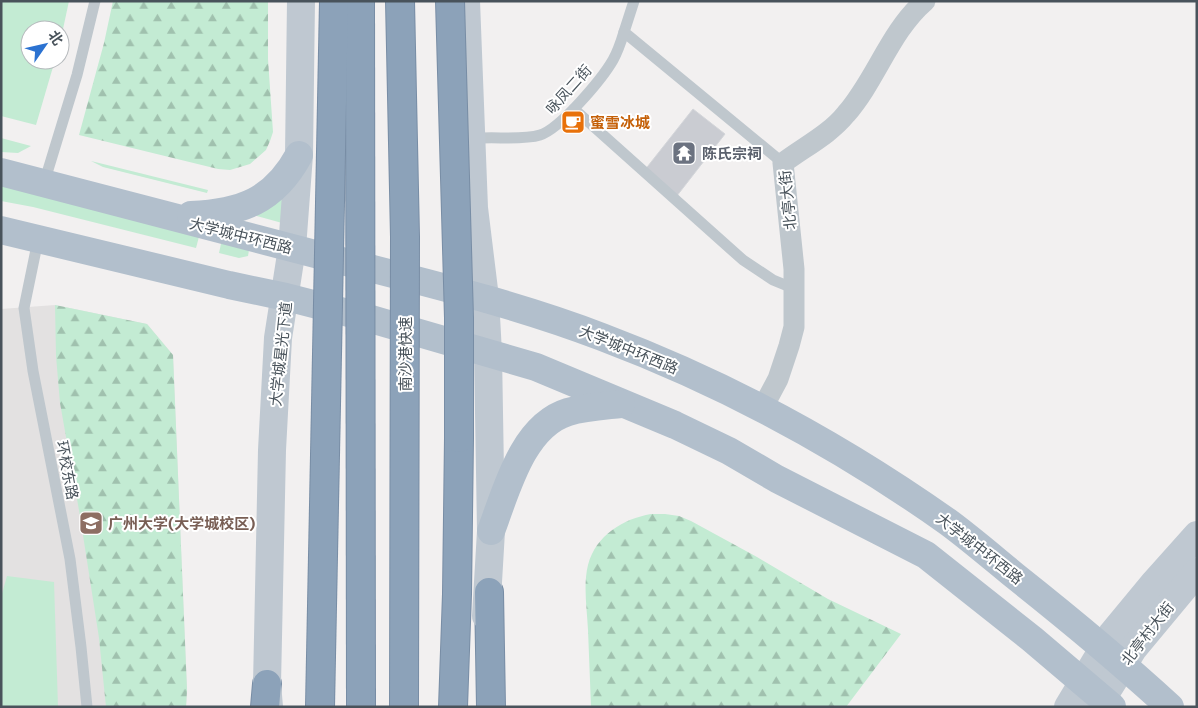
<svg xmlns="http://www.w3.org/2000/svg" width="1198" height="708" viewBox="0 0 1198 708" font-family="Commissioner,'Noto Sans SC',sans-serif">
<defs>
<pattern id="forest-firs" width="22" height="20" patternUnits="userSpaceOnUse" patternTransform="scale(1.25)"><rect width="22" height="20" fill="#c3ebd3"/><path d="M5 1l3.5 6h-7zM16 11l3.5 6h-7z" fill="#a0c1ae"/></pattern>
</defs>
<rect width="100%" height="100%" fill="#f2f0f0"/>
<polygon fill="#e3e1e1" points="55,305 147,324 173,355 187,690 186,707 1,707 1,309"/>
<g fill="#c3ebd3">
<polygon points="1,1 69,1 60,43 60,30 30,30 30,60 55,60 36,125 1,116"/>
<polygon points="1,138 31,146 18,153 1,152"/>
<polygon points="91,161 208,190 207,193 103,167"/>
<polygon points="1,183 200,233 196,248 33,207 1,201"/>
<polygon points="284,189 293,226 253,215"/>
<polygon points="222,239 249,250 248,256 239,258 219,253"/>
<polygon points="7,576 54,582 58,707 1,707 1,597"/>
</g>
<g fill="url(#forest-firs)">
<polygon points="113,1 268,1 268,59 273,132 270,141 266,150 250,164 230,170 218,169 79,135 104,43"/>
<polygon points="55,305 147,324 173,355 187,690 186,707 106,707 99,638 80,516 60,403 56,356"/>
<path d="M651,514H665L679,516L691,521L757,557L828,599L901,634L846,707H591C590,681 589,655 588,630C587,609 583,585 588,565C596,535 623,519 651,514Z"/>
</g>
<polygon fill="#caccd2" stroke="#d4d6da" points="693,109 725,134 676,197 644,171"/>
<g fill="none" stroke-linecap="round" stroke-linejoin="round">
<g stroke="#788da5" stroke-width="30">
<g id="highway">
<polyline points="489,592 491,707"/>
<polyline points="265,707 267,684"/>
<polyline points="453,707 457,594 459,438"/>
</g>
</g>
<g stroke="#bfc7cd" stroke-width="11">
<polyline points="634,1 624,32 783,163"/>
<polyline points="574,109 743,260 773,280 795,289"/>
<path d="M482,138C499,137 524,140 540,135C560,129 602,79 613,60C618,51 621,42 624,32"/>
<polyline points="44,183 77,75 95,1"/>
<polyline points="38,240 24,308 33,371 70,559 81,647 87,707"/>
</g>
<path stroke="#bfc7cd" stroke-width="21" d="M762,409L778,379L789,346L794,327V269L783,163C804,147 829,135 846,114C876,80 890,31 925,1"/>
<g stroke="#bfc8d1" stroke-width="28">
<polyline points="466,1 474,208 485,298 488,353 491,531 486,616"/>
<polyline points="269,707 267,684 272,450 278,338 292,248 299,155 301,1"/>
<polyline points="1068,707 1112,634 1155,582 1197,535"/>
<polyline points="1097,707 1133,649 1197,572"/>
</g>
<g stroke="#b2bfcc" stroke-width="28">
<path d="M1,172C113,201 225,231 338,260C427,283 516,304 602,337C724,383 842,447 948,522C971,539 993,558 1015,576C1068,618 1120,661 1170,707"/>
<path d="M191,215C241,213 274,201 299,155"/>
<polyline points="1,230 229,285 286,297 364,317 536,367 675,425 729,451 777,479 926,555 1032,639 1112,707"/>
<path d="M491,531C506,492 522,426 568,412C585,407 603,406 621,404"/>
</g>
<use href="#highway" stroke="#8ca2b9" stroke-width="28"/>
<g stroke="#788da5" stroke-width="30" stroke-linecap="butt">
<g id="highway-bridge">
<polyline points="360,1 361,707"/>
<polyline points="400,1 405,237 404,707"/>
<polyline points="450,1 459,318 459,438"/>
<polyline points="320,707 334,1"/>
</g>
</g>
<use href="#highway-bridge" stroke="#8ca2b9" stroke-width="28"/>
</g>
<defs>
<g id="cafe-square" transform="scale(1.25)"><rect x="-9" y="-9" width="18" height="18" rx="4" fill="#e8710a" stroke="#fff"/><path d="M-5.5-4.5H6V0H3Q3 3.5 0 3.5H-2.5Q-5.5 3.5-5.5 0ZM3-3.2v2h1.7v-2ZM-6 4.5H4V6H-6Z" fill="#fff"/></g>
<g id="temple-square" transform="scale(1.25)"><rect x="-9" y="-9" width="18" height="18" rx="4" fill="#6b7280" stroke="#fff"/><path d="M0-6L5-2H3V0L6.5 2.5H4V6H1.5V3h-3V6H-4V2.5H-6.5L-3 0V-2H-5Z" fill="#fff"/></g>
<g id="university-square" transform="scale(1.25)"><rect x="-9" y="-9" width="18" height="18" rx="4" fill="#8d6e63" stroke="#fff"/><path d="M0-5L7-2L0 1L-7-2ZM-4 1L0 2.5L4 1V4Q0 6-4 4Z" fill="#fff"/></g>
</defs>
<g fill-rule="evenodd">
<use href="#cafe-square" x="573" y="122"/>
<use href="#temple-square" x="684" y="153"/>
<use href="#university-square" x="91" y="523"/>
</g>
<g text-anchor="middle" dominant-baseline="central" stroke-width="4" stroke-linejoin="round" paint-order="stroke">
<g font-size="15" fill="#49535b" stroke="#fff">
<text transform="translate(568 89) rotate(-48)">咏凤二街</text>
<text transform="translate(787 200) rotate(-96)">北亭大街</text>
<text transform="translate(241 235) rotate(14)">大学城中环西路</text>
<text transform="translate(629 349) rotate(22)">大学城中环西路</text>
<text transform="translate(280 354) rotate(-84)">大学城星光下道</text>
<text transform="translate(405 354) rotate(-90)">南沙港快速</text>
<text transform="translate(68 470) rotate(79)">环校东路</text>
<text transform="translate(980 548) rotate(38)">大学城中环西路</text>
<text transform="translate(1147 633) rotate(-52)">北亭村大街</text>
</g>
<g font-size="15" font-weight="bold" fill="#c56008" stroke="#fff" text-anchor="start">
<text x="590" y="122">蜜雪冰城</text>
</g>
<g font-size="15" font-weight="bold" fill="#5b616d" stroke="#fff" text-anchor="start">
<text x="702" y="153">陈氏宗祠</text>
</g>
<g font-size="15" font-weight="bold" fill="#785e54" stroke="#fff" text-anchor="start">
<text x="108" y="523">广州大学(大学城校区)</text>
</g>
</g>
<rect width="1198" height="708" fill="none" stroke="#49535b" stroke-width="5"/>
<g transform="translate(45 45) rotate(56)"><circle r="24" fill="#ffffff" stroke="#b6babd"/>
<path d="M0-4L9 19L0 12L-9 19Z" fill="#2b72d1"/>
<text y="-8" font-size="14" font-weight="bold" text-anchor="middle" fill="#49535b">北</text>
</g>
</svg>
